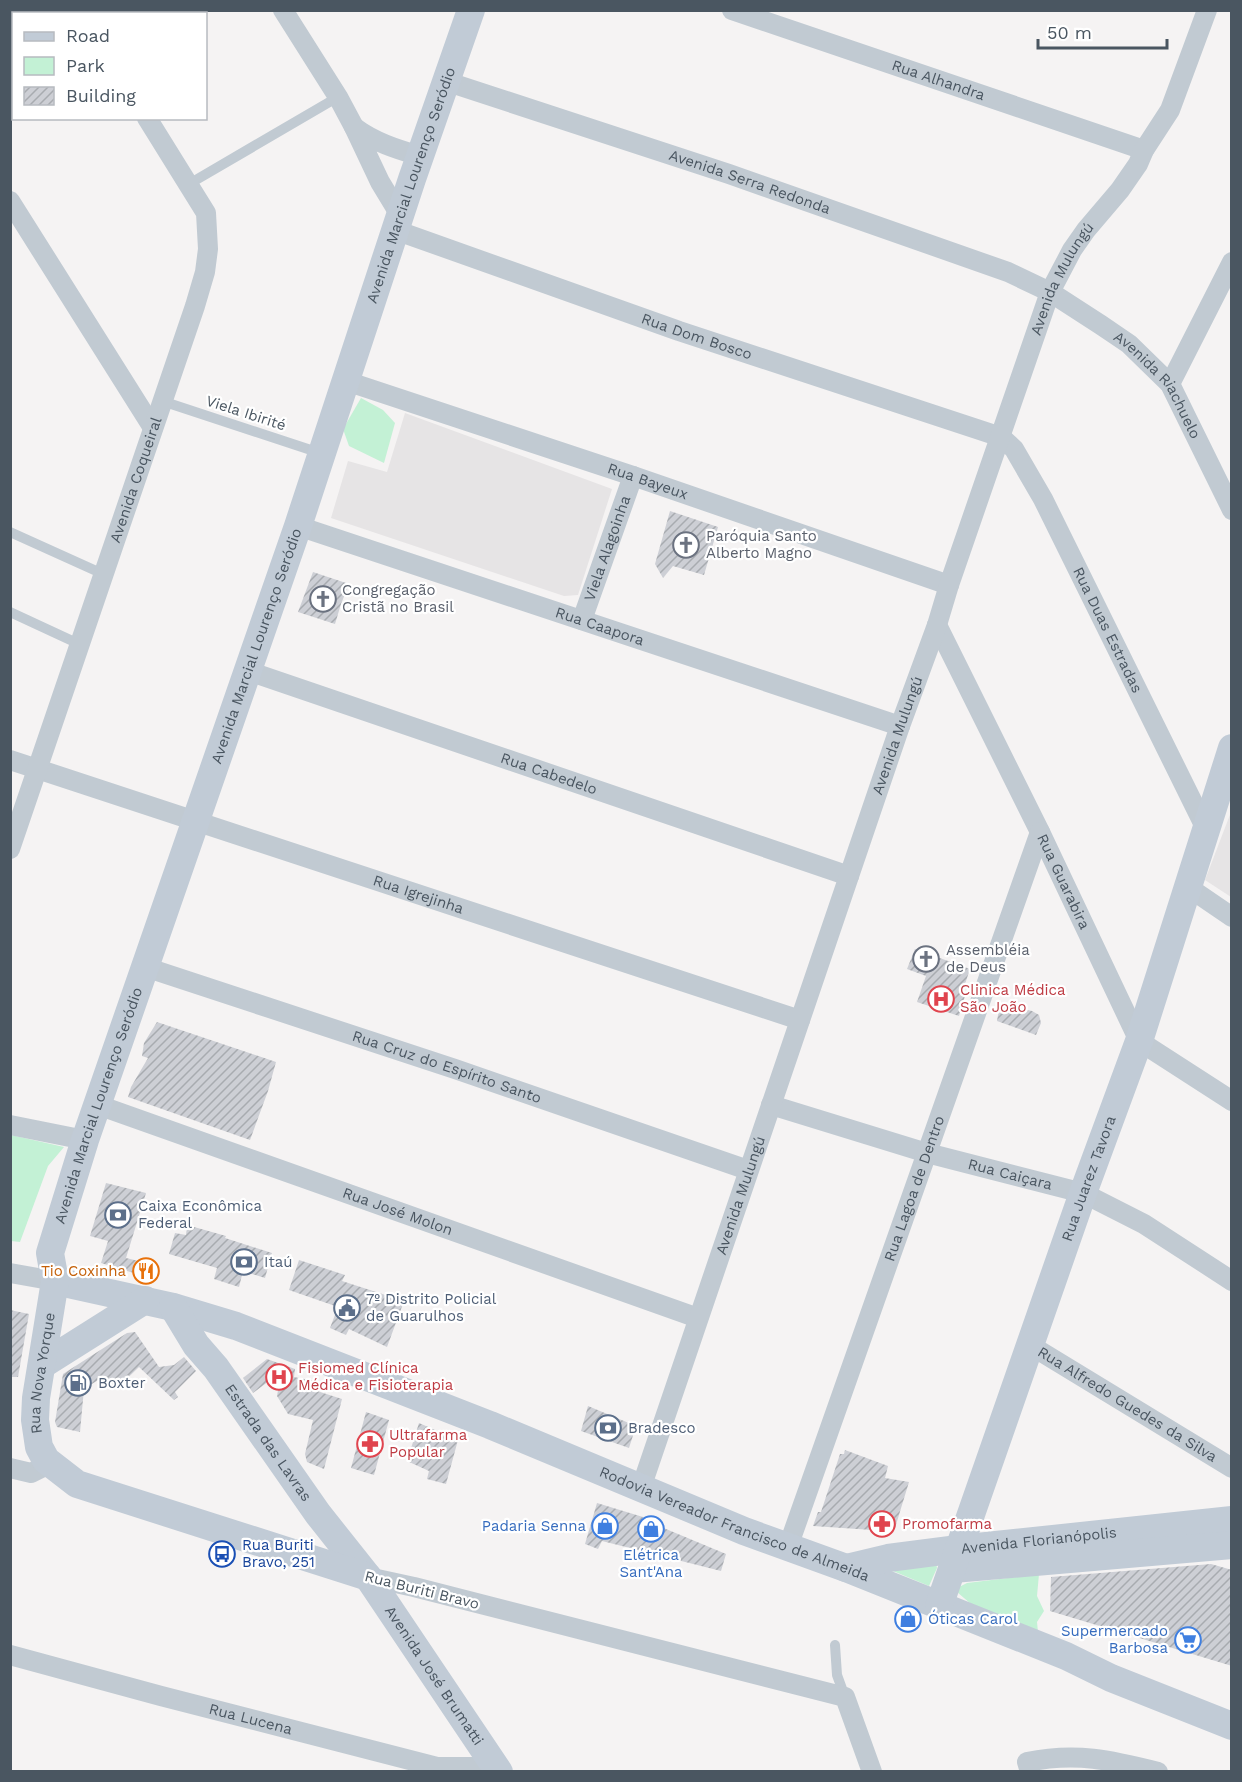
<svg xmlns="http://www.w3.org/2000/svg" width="1242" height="1782" viewBox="0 0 1242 1782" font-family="'Work Sans',sans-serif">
<defs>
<pattern id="building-hatch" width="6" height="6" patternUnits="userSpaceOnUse" patternTransform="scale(1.5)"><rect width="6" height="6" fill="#cdcfd5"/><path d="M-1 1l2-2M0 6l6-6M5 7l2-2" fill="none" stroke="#a8abb0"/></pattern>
</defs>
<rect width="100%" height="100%" fill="#f5f3f3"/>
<g fill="#e6e4e5">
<polygon points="405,413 612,489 578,595 564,596 331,518 348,461 387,472"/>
<polygon points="1231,812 1231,897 1205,880"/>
</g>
<g fill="#c3f1d5">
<polygon points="361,398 383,410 395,423 384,463 349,446 343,429"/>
<polygon points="11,1135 64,1147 48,1166 20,1242 11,1241"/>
<polygon points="936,1563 937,1568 929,1586 893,1571"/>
<polygon points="1039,1574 1037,1596 1044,1611 1037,1622 1038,1632 971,1604 957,1592 959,1587 967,1583"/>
</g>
<g fill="url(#building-hatch)">
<polygon points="670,511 718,527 704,575 673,566 663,578 655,564"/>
<polygon points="313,572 349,584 341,604 335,624 298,612"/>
<polygon points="915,949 970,969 962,993 965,996 959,1016 917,1002 926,976 907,969"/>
<polygon points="1000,1003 1032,1011 1039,1015 1041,1023 1036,1035 997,1021"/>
<polygon points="157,1022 276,1062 268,1091 250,1140 128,1097 131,1087 148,1058 142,1056 144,1043"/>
<polygon points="106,1183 146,1193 126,1258 151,1264 150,1278 101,1263 108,1241 90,1236"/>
<polygon points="187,1225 226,1236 225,1238 272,1253 265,1278 243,1271 239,1287 214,1279 217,1268 169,1254 175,1233 186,1235"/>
<polygon points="299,1260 345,1275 342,1281 404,1301 387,1347 349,1329 346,1335 330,1328 338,1307 289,1290"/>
<polygon points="10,1310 29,1314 18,1377 10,1377"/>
<polygon points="135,1332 159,1367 174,1365 184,1357 196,1371 175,1392 178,1397 174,1400 139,1367 115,1390 103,1377 84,1389 80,1432 57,1427 55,1422 63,1374 127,1333"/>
<polygon points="267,1359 295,1369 294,1377 319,1382 317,1391 342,1399 324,1469 307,1462 305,1454 313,1420 288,1414 277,1396 281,1372 253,1393 243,1378"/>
<polygon points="588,1406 636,1426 629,1448 581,1431"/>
<polygon points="366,1412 389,1420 374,1475 351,1468"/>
<polygon points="419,1423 458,1440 446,1484 427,1479 429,1471 407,1461"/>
<polygon points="845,1450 888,1466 885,1478 909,1482 895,1528 872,1530 813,1526 818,1512 821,1512 840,1454 844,1454"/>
<polygon points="597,1503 643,1517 642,1519 726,1554 721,1571 602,1541 598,1549 585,1544"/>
<polygon points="1211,1564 1232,1570 1232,1666 1050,1611 1051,1577"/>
</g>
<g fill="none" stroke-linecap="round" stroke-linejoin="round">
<g stroke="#c1cad2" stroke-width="10">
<polyline points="189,184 338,97"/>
<polyline points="162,401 320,453"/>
<polyline points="10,532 103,574"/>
<polyline points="10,612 79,644"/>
<polyline points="835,1645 837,1675 845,1697"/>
</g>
<g stroke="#c1cad2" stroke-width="20">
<polyline points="78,10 80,14"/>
<polyline points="283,10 338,97 354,127"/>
<path id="s1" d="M732,10L1144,150"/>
<path id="s2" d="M445,81L729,174L1008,272L1050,292L1101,325L1129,344L1170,384L1232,510"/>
<polyline points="10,201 153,428"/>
<path d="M400,215L380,182L354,127C374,142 396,149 420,156"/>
<path id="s3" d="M395,230L679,331L1001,437L1014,449L1043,499L1206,829"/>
<path id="s4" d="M346,381L633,476L949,585"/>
<polyline points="1170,384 1232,262"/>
<path id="s5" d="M298,526L900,726"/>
<path id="s6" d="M582,620L633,476"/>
<path id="s7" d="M937,625L1040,832L1139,1041L1232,1101"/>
<path id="s8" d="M248,671L849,876"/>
<path id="s9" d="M10,760L800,1020"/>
<path id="s10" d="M10,849L195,306L205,272L208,249L206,213L147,118"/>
<polyline points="1188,887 1232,917"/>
<path id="s11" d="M145,967L455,1069L748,1170"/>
<path id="s12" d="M98,1105L698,1318"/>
<path id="s13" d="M771,1105L927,1153L1083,1193L1144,1224L1232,1281"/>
<polyline points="10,1125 85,1140"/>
<polyline points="10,1273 55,1281"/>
<path id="s14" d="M1030,1345L1232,1468"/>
<polyline points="10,1468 31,1473 49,1464"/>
<path id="s15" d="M641,1488L900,726L937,625L949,585L1050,292L1072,250L1086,230L1120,190L1138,164L1144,150L1170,110L1207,10"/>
<path id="s16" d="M788,1547L1040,832"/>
<polyline points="368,1577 414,1587 845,1697 872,1772"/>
<path id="s17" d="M10,1655L161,1696L437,1767H474L492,1761"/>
<path d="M1030,1772L1027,1762C1076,1752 1111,1760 1158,1772"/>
</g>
<g stroke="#c1cbd6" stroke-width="28">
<path id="s18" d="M55,1281L173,1307L236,1326L490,1425L744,1531L846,1568L1066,1656L1111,1678L1232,1726"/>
<path id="s19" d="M173,1307L196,1345L216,1368L318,1514L368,1577L499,1772"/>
<polyline points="42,1365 145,1300"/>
<path id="s20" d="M846,1568L888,1558L958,1549L1232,1520"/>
<polyline points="953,1569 1232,1545"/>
<path id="s21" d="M368,1577L77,1484L46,1460L39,1447L35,1420L36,1398L55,1281L50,1253L85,1140L298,526L412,179L471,10"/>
<path id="s22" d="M939,1606L1083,1193L1139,1041L1232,748"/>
</g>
</g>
<defs>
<g id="church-ring" transform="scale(1.35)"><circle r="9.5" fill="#fff" stroke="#6b7280" stroke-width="1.5"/><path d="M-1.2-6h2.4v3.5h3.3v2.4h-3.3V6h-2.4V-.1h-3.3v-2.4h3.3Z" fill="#6b7280"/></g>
<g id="hospital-ring" transform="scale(1.35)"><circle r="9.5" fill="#fff" stroke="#e0444e" stroke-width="1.5"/><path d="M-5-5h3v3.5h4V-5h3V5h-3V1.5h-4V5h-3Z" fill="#e0444e"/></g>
<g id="bank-ring" transform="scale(1.35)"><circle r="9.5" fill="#fff" stroke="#5c6f8a" stroke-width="1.5"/><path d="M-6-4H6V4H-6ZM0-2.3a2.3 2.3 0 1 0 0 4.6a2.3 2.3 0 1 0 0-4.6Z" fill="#5c6f8a"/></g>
<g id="restaurant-ring" transform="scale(1.35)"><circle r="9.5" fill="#fff" stroke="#e8710a" stroke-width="1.5"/><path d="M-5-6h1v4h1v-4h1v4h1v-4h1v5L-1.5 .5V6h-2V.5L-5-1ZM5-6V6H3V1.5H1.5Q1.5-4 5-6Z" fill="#e8710a"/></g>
<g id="civic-ring" transform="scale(1.35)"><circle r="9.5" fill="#fff" stroke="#5c6f8a" stroke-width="1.5"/><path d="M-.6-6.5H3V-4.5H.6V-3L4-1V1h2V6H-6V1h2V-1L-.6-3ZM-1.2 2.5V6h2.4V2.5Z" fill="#5c6f8a"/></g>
<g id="fuel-ring" transform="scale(1.35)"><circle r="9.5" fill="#fff" stroke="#5c6f8a" stroke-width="1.5"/><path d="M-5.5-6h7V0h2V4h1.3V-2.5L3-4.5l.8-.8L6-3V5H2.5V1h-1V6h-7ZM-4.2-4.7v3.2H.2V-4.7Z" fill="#5c6f8a"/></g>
<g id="pharmacy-ring" transform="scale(1.35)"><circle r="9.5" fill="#fff" stroke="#e0444e" stroke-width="1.5"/><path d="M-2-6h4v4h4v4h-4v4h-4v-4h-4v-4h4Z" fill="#e0444e"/></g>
<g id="shop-ring" transform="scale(1.35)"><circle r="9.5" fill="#fff" stroke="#3f7fe0" stroke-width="1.5"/><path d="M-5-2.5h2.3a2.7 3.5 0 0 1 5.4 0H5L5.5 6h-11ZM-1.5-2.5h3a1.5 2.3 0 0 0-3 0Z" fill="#3f7fe0"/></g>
<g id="bus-ring" transform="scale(1.35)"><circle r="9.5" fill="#fff" stroke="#1a4fb4" stroke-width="1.5"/><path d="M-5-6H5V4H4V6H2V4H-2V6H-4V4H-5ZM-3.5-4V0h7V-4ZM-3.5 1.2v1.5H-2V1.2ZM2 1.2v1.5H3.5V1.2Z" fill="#1a4fb4"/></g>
<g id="supermarket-ring" transform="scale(1.35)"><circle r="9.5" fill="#fff" stroke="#3f7fe0" stroke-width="1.5"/><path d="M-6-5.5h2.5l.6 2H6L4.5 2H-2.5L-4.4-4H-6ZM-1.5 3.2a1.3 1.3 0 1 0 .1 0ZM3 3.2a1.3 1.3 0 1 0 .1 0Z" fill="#3f7fe0"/></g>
</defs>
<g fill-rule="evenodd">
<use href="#church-ring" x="686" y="545"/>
<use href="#church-ring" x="323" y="599"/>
<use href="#church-ring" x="926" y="959"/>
<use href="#hospital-ring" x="941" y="999"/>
<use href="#bank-ring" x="118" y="1215"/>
<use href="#bank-ring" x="244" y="1262"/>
<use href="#restaurant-ring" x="146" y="1271"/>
<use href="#civic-ring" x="347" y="1308"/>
<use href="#hospital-ring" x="279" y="1377"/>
<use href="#fuel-ring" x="78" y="1383"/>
<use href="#bank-ring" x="608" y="1428"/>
<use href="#pharmacy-ring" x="370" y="1444"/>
<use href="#pharmacy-ring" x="882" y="1524"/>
<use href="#shop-ring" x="605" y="1526"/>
<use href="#shop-ring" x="651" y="1529"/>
<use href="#bus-ring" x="222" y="1554"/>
<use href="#shop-ring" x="908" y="1619"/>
<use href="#supermarket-ring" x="1188" y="1640"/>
</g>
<g text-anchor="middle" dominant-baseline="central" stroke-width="4.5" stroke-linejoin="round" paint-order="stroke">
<g font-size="15" fill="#4a5661" stroke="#fff">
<text stroke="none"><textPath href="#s1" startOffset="218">Rua Alhandra</textPath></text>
<text stroke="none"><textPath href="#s2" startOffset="321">Avenida Serra Redonda</textPath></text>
<text stroke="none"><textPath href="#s21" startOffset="1683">Avenida Marcial Lourenço Seródio</textPath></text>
<text stroke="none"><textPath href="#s15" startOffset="1281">Avenida Mulungú</textPath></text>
<text stroke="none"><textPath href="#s3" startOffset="320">Rua Dom Bosco</textPath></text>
<text stroke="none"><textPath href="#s2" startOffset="786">Avenida Riachuelo</textPath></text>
<text transform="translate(246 413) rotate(18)">Viela Ibirité</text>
<text stroke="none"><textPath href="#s10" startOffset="390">Avenida Coqueiral</textPath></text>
<text stroke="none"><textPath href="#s4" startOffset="318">Rua Bayeux</textPath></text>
<text stroke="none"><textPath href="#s6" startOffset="76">Viela Alagoinha</textPath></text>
<text stroke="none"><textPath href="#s5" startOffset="318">Rua Caapora</textPath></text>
<text stroke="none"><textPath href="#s3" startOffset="862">Rua Duas Estradas</textPath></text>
<text stroke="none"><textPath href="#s21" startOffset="1197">Avenida Marcial Lourenço Seródio</textPath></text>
<text stroke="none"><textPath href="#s15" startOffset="795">Avenida Mulungú</textPath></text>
<text stroke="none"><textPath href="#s8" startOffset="318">Rua Cabedelo</textPath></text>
<text stroke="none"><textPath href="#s7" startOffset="286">Rua Guarabira</textPath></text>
<text stroke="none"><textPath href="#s9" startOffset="430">Rua Igrejinha</textPath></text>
<text stroke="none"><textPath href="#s11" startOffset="318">Rua Cruz do Espírito Santo</textPath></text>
<text stroke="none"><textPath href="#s21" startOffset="711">Avenida Marcial Lourenço Seródio</textPath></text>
<text stroke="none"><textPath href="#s13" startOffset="249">Rua Caiçara</textPath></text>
<text stroke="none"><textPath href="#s22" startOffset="453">Rua Juarez Tavora</textPath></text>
<text stroke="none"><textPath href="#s16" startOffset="380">Rua Lagoa de Dentro</textPath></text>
<text stroke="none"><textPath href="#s15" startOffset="309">Avenida Mulungú</textPath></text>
<text stroke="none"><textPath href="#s12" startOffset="318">Rua José Molon</textPath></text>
<text stroke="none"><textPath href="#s21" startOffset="434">Rua Nova Yorque</textPath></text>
<text stroke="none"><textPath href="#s14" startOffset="114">Rua Alfredo Guedes da Silva</textPath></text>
<text stroke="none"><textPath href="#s19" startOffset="166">Estrada das Lavras</textPath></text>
<text stroke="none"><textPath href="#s18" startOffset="723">Rodovia Vereador Francisco de Almeida</textPath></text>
<text stroke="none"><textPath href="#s20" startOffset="195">Avenida Florianópolis</textPath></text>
<text transform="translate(422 1590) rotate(14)">Rua Buriti Bravo</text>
<text stroke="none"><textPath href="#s19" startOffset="452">Avenida José Brumatti</textPath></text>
<text stroke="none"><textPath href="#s17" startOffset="249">Rua Lucena</textPath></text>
</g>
<g font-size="15" fill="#5b616d" stroke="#fff" text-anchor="start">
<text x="706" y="536">Paróquia Santo<tspan x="706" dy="17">Alberto Magno</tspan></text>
<text x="342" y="590">Congregação<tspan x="342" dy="17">Cristã no Brasil</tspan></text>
<text x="946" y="950">Assembléia<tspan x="946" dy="17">de Deus</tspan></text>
</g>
<g font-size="15" fill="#be3a42" stroke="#fff" text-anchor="start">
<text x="960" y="990">Clinica Médica<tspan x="960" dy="17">São João</tspan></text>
<text x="298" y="1368">Fisiomed Clínica<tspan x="298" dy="17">Médica e Fisioterapia</tspan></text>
<text x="389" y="1435">Ultrafarma<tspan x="389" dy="17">Popular</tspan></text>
<text x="902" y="1524">Promofarma</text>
</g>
<g font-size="15" fill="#4e5e75" stroke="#fff" text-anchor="start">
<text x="138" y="1206">Caixa Econômica<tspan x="138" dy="17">Federal</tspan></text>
<text x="264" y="1262">Itaú</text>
<text x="366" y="1299">7º Distrito Policial<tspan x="366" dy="17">de Guarulhos</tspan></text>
<text x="98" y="1383">Boxter</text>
<text x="628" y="1428">Bradesco</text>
</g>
<g font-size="15" fill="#c56008" stroke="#fff" text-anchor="end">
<text x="126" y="1271">Tio Coxinha</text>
</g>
<g font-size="15" fill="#366cbe" stroke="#fff" text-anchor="end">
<text x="586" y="1526">Padaria Senna</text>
<text x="651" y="1555" text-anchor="middle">Elétrica<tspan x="651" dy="17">Sant'Ana</tspan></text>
<text x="928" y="1619" text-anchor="start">Óticas Carol</text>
<text x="1168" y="1631">Supermercado<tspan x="1168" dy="17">Barbosa</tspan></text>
</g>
<g font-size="15" fill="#164399" stroke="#fff" text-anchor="start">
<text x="242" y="1545">Rua Buriti<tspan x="242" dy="17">Bravo, 251</tspan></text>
</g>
</g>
<rect width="1242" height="1782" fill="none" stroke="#4a5661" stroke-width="24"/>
<rect x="12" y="12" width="195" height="108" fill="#ffffff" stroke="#b7bbc0" stroke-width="1.5"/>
<rect x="24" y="32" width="30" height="9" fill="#c1cbd6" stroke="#b7bbc0" stroke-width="1.5"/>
<text x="66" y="42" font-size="18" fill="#4a5661">Road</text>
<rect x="24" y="57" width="30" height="18" fill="#c3f1d5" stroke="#b7bbc0" stroke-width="1.5"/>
<text x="66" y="72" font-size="18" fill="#4a5661">Park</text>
<rect x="24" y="87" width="30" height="18" fill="url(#building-hatch)" stroke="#b7bbc0" stroke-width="1.5"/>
<text x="66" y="102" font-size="18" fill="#4a5661">Building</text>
<path d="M1038 39v9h129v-9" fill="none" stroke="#4a5661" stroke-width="3"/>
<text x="1047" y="39" font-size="18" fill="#4a5661" stroke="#ffffff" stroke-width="4.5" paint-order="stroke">50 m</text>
</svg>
